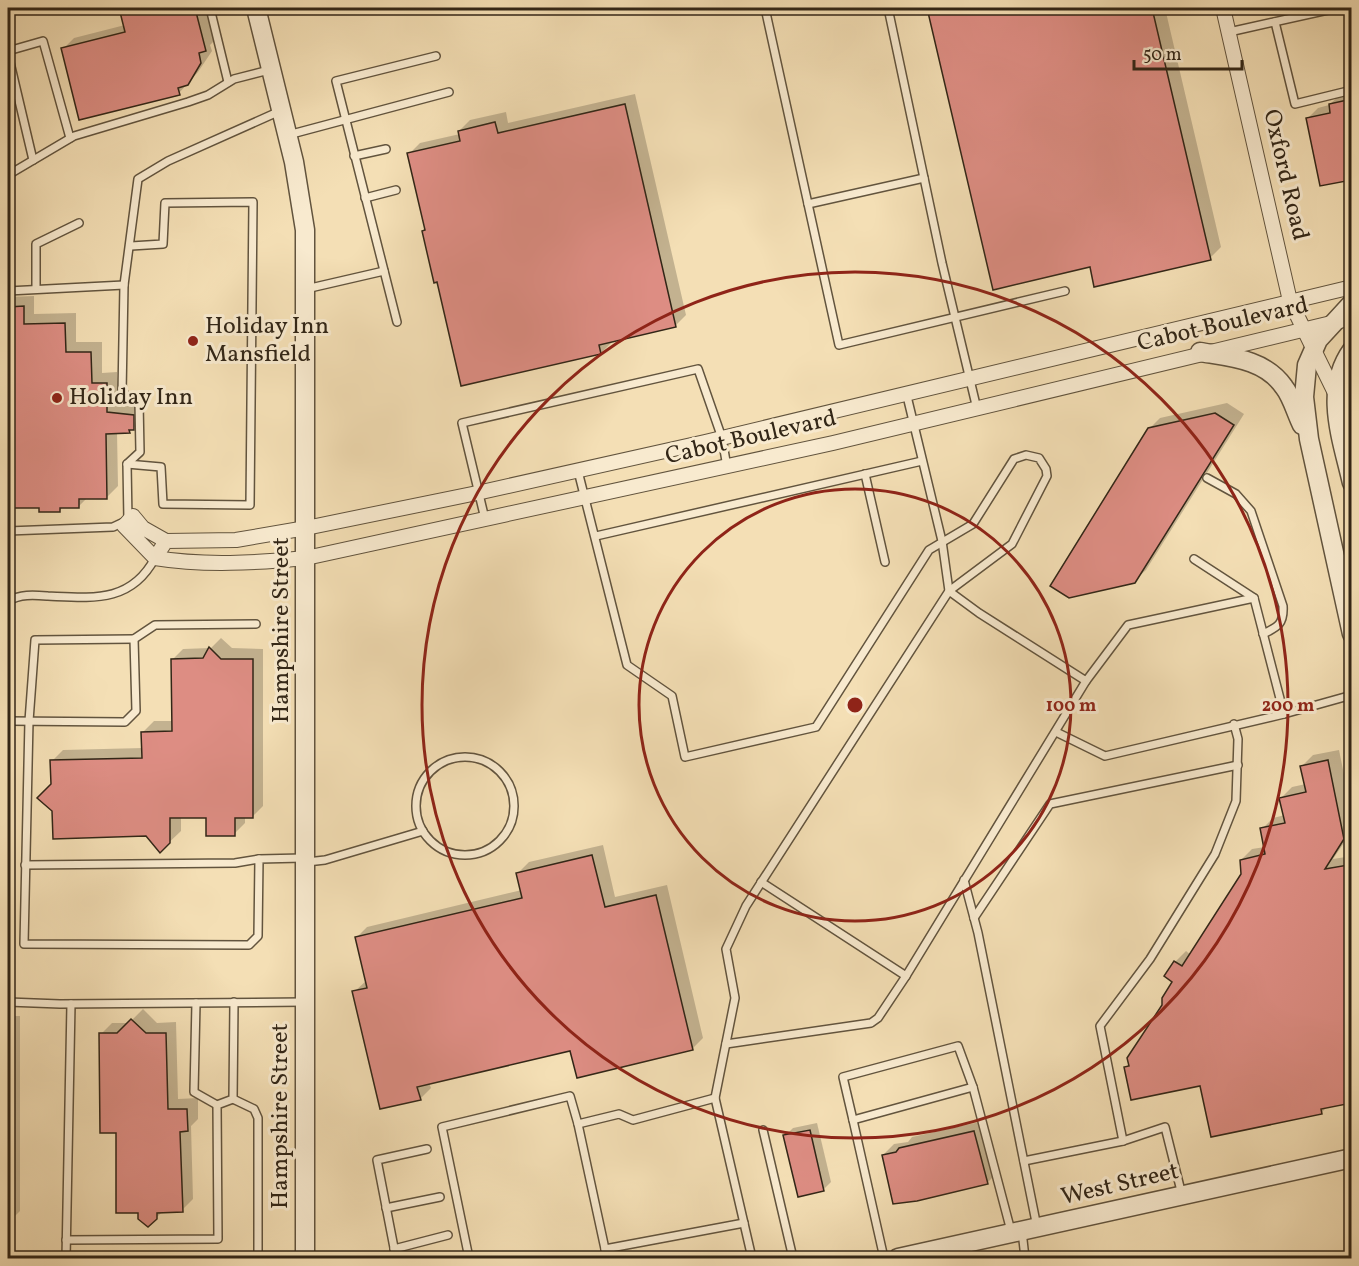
<svg xmlns="http://www.w3.org/2000/svg" width="1359" height="1266" viewBox="0 0 1359 1266" font-family="Vollkorn,serif">
<rect width="100%" height="100%" fill="#f4dfb5"/>
<filter id="stains"><feTurbulence type="fractalNoise" baseFrequency=".00333" numOctaves="4"/><feColorMatrix values="0 0 0 0 .2 0 0 0 0 .09 0 0 0 0 .02 0 0 0 .5 -.17"/></filter>
<radialGradient id="worn" r=".72"><stop offset=".6" stop-color="#630" stop-opacity="0"/><stop offset="1" stop-color="#630" stop-opacity=".3"/></radialGradient>
<g fill="#0003">
<polygon points="121,8 209,8 216,39 210,45 212,51 198,72 179,93 63,49 74,38 125,25"/>
<polygon points="928,8 1165,8 1221,247 1210,258 1091,265 994,288"/>
<polygon points="1352,91 1352,178 1307,119 1318,108 1329,105 1341,94"/>
<polygon points="635,94 686,315 675,326 612,342 601,353 426,229 409,154 420,143 460,134 459,131 470,120 506,112 508,123"/>
<polygon points="34,296 34,314 76,313 76,342 102,342 102,373 117,372 118,402 144,405 144,417 129,432 117,432 118,486 107,497 88,497 79,506 63,507 59,511 40,506 8,507 8,297"/>
<polygon points="1227,403 1244,414 1146,570 1134,581 1149,429 1160,418"/>
<polygon points="221,638 232,648 263,649 263,806 252,817 245,817 245,823 234,834 208,816 181,816 181,831 160,851 146,835 53,785 52,761 63,750 143,748 143,732 154,721 174,721 172,660 183,649 211,648"/>
<polygon points="1339,750 1352,814 1352,831 1333,859 1352,856 1352,1102 1328,1106 1321,1113 1126,1068 1175,981 1175,962 1186,951 1191,955 1243,874 1241,860 1252,849 1265,847 1262,829 1273,818 1285,815 1281,798 1292,787 1306,784 1302,766 1313,755"/>
<polygon points="603,845 615,897 667,885 703,1038 692,1049 572,1049 429,1083 431,1088 420,1099 354,992 367,980 356,938 367,927 522,890 518,873 529,862"/>
<polygon points="143,1009 157,1023 176,1022 178,1099 198,1098 198,1119 191,1126 193,1199 182,1210 163,1211 156,1218 117,1132 101,1034 112,1023 129,1023"/>
<polygon points="8,1016 20,1016 20,1211 9,1222"/>
<polygon points="984,1121 998,1172 987,1183 883,1155 894,1144 908,1142 912,1137"/>
<polygon points="817,1123 831,1182 823,1190 785,1136 793,1128"/>
</g>
<g fill="#dd8d83" stroke="#322617" stroke-width="1.5">
<polygon points="119,8 195,8 206,51 199,53 201,63 188,85 178,88 180,95 79,120 61,48 125,32"/>
<polygon points="927,8 1152,8 1211,260 1094,287 1090,267 993,290"/>
<polygon points="1352,99 1352,180 1320,186 1306,118 1330,113 1329,104"/>
<polygon points="625,104 676,327 599,345 601,354 461,386 437,282 434,283 422,231 425,230 407,153 460,141 458,131 495,122 498,133"/>
<polygon points="24,306 24,324 65,323 66,352 91,352 92,383 107,383 107,412 134,415 134,430 129,430 130,433 106,434 107,499 79,499 79,508 60,508 60,512 39,512 39,508 8,508 8,307"/>
<polygon points="1215,413 1234,425 1135,583 1069,598 1050,586 1148,428"/>
<polygon points="209,647 221,659 253,659 253,818 235,818 235,836 206,836 206,818 170,818 170,843 160,853 146,836 53,839 52,811 37,798 51,784 50,760 142,758 141,732 172,731 171,659 203,658"/>
<polygon points="1328,760 1344,839 1325,869 1348,865 1352,881 1352,1103 1321,1109 1322,1114 1211,1137 1200,1086 1131,1100 1124,1067 1129,1066 1127,1058 1162,1005 1162,998 1172,982 1164,976 1174,961 1182,966 1241,874 1240,860 1265,854 1260,828 1285,823 1279,798 1306,792 1300,766"/>
<polygon points="592,855 605,907 656,895 693,1050 577,1078 570,1051 417,1087 421,1100 380,1109 352,991 367,988 355,937 522,898 516,873"/>
<polygon points="131,1019 146,1033 166,1033 168,1109 187,1109 188,1131 180,1132 183,1212 157,1213 157,1219 148,1227 138,1219 138,1213 116,1213 116,1133 100,1133 99,1033 117,1033"/>
<polygon points="810,1130 824,1191 798,1197 783,1135"/>
<polygon points="974,1131 988,1184 917,1201 893,1204 882,1155 896,1152 899,1148"/>
</g>
<g fill="none" stroke-linecap="round" stroke-linejoin="round">
<g stroke="#62543e" stroke-width="10">
<g id="service">
<polyline points="210,8 228,82"/>
<polyline points="765,8 839,345 1065,291"/>
<polyline points="888,8 942,263 977,409"/>
<polyline points="1275,22 1295,104 1352,90"/>
<polyline points="1229,32 1337,8"/>
<polyline points="8,51 43,41 70,138"/>
<polyline points="8,54 33,160"/>
<polyline points="288,135 449,92"/>
<polyline points="354,156 386,149"/>
<polyline points="8,175 74,136 188,102 208,95 234,79 269,70"/>
<polyline points="365,198 396,190"/>
<polyline points="808,204 924,178"/>
<polyline points="36,289 36,244 79,223"/>
<polyline points="306,289 384,271"/>
<polyline points="8,291 124,285"/>
<polyline points="397,322 336,81 436,56"/>
<polyline points="127,464 161,467 163,504 250,505 253,202 165,203 163,244 131,246"/>
<polyline points="578,471 627,665 672,696 685,757 816,727 929,550 973,524 1014,459 1026,455 1039,458 1046,469 1047,476 1012,544 949,591 979,613 1086,681 1128,625 1254,598 1284,714 1352,695"/>
<polyline points="865,474 885,562"/>
<path d="M1207,478L1236,494L1251,511L1283,606C1284,624 1278,627 1263,634"/>
<polyline points="485,519 462,423 698,369 722,438 727,467"/>
<polyline points="8,531 113,527 128,520 127,464 140,452 139,402 122,393 124,285 138,179 168,161 280,111"/>
<polyline points="596,536 922,461"/>
<polyline points="1194,559 1254,598"/>
<path d="M8,601C21,594 33,595 48,596C93,598 131,603 155,558"/>
<polyline points="134,639 35,640 29,721 24,944 249,945 258,936 259,859 303,858"/>
<polyline points="8,721 125,722 136,711 134,639 155,625 256,624"/>
<polyline points="1056,732 1105,756 1284,714"/>
<circle cx="465" cy="806" r="49"/>
<polyline points="307,862 325,860 423,831"/>
<polyline points="25,865 235,863 259,859"/>
<polyline points="964,880 978,933 1037,1227"/>
<polyline points="761,882 906,976 1086,681"/>
<polyline points="974,918 1050,804 1238,765"/>
<polyline points="8,1002 60,1004 305,1002"/>
<polyline points="196,1003 194,1092 217,1105"/>
<polyline points="726,1044 871,1023 878,1018 906,976"/>
<polyline points="715,1098 735,998 726,949 746,906 949,591 942,541 906,392"/>
<polyline points="233,1099 254,1109 258,1118 258,1252"/>
<polyline points="853,1120 843,1077 958,1046 973,1087"/>
<polyline points="578,1124 605,1249"/>
<polyline points="763,1130 793,1258"/>
<polyline points="1123,1141 1165,1127 1182,1195"/>
<polyline points="1024,1161 1123,1141 1100,1026 1150,959 1215,854 1236,801 1238,739 1234,724"/>
<polyline points="386,1208 440,1197"/>
<polyline points="1022,1231 1025,1258"/>
<polyline points="66,1240 218,1239 217,1105 233,1099 234,1002"/>
<polyline points="394,1249 448,1235"/>
<polyline points="66,1258 71,1004"/>
<polyline points="396,1258 377,1160 427,1149"/>
<polyline points="469,1258 442,1127 570,1096 578,1124 619,1114 633,1120 715,1098 752,1258"/>
<polyline points="606,1258 605,1249 744,1223"/>
<polyline points="884,1258 853,1120 973,1087 1011,1231"/>
</g>
</g>
<g stroke="#62543e" stroke-width="16">
<g id="minor">
<polyline points="1223,8 1290,301 1335,393"/>
<polyline points="166,541 155,558 124,526 133,516 143,528 166,541 236,540 306,528 477,493 705,442 1352,287"/>
<path d="M155,558C204,566 256,563 306,558L833,443L1352,318"/>
</g>
</g>
<g stroke="#62543e" stroke-width="21">
<g id="tertiary">
<polyline points="256,8 294,162 305,230 305,1258"/>
<polyline points="1352,303 1318,340 1307,365 1304,397 1309,439 1352,634"/>
<path d="M1352,350C1323,390 1342,439 1352,483"/>
<path d="M1200,352C1230,357 1265,359 1284,387C1292,397 1296,413 1302,425"/>
<polyline points="898,1258 1352,1158"/>
</g>
</g>
<use href="#service" stroke="#f8eacf" stroke-width="7"/>
<use href="#minor" stroke="#f8eacf" stroke-width="14"/>
<use href="#tertiary" stroke="#f8eacf" stroke-width="18"/>
</g>
<g fill="none" stroke="#8f2418" stroke-width="3">
<circle cx="855" cy="705" r="216"/>
<circle cx="855" cy="705" r="433"/>
</g>
<g fill="#8f2418" stroke="#f8eacf" stroke-width="2">
<circle cx="193" cy="341" r="6"/>
<circle cx="57" cy="398" r="6"/>
</g>
<g text-anchor="middle" dominant-baseline="central" stroke-width="6" stroke-linejoin="round" paint-order="stroke">
<g font-size="24" fill="#322617" stroke="#f8eacf">
<text transform="translate(1285 175) rotate(77)">Oxford Road</text>
<text transform="translate(1223 325) rotate(-13)">Cabot Boulevard</text>
<text transform="translate(751 438) rotate(-13)">Cabot Boulevard</text>
<text transform="translate(282 630) rotate(-90)">Hampshire Street</text>
<text transform="translate(281 1116) rotate(-90)">Hampshire Street</text>
<text transform="translate(1120 1185) rotate(-13)">West Street</text>
</g>
<g font-size="24" fill="#322617" stroke="#f8eacf" text-anchor="start">
<text x="205" y="327">Holiday Inn<tspan x="205" dy="28">Mansfield</tspan></text>
<text x="69" y="398">Holiday Inn</text>
</g>
</g>
<circle cx="855" cy="705" r="9" fill="#8f2418" stroke="#f8eacf" stroke-width="3"/>
<g font-size="18" text-anchor="middle" font-weight="bold" fill="#8f2418" stroke="#f8eacf" stroke-width="6" stroke-linejoin="round" paint-order="stroke">
<text x="1071" y="711">100 m</text>
<text x="1288" y="711">200 m</text>
</g>
<rect width="1359" height="1266" fill="none" stroke="#f4dfb5" stroke-width="30"/>
<rect x="9" y="9" width="1341" height="1248" fill="none" stroke="#322617" stroke-width="3"/>
<rect x="15" y="15" width="1329" height="1236" fill="none" stroke="#322617" stroke-width="1.5"/>
<path d="M1134 60v9h108v-9" fill="none" stroke="#322617" stroke-width="3"/>
<text x="1143" y="60" font-size="18" fill="#322617" stroke="#f8eacf" stroke-width="4.5" paint-order="stroke">50 m</text>
<rect width="100%" height="100%" filter="url(#stains)"/>
<rect width="100%" height="100%" fill="url(#worn)"/>
</svg>
